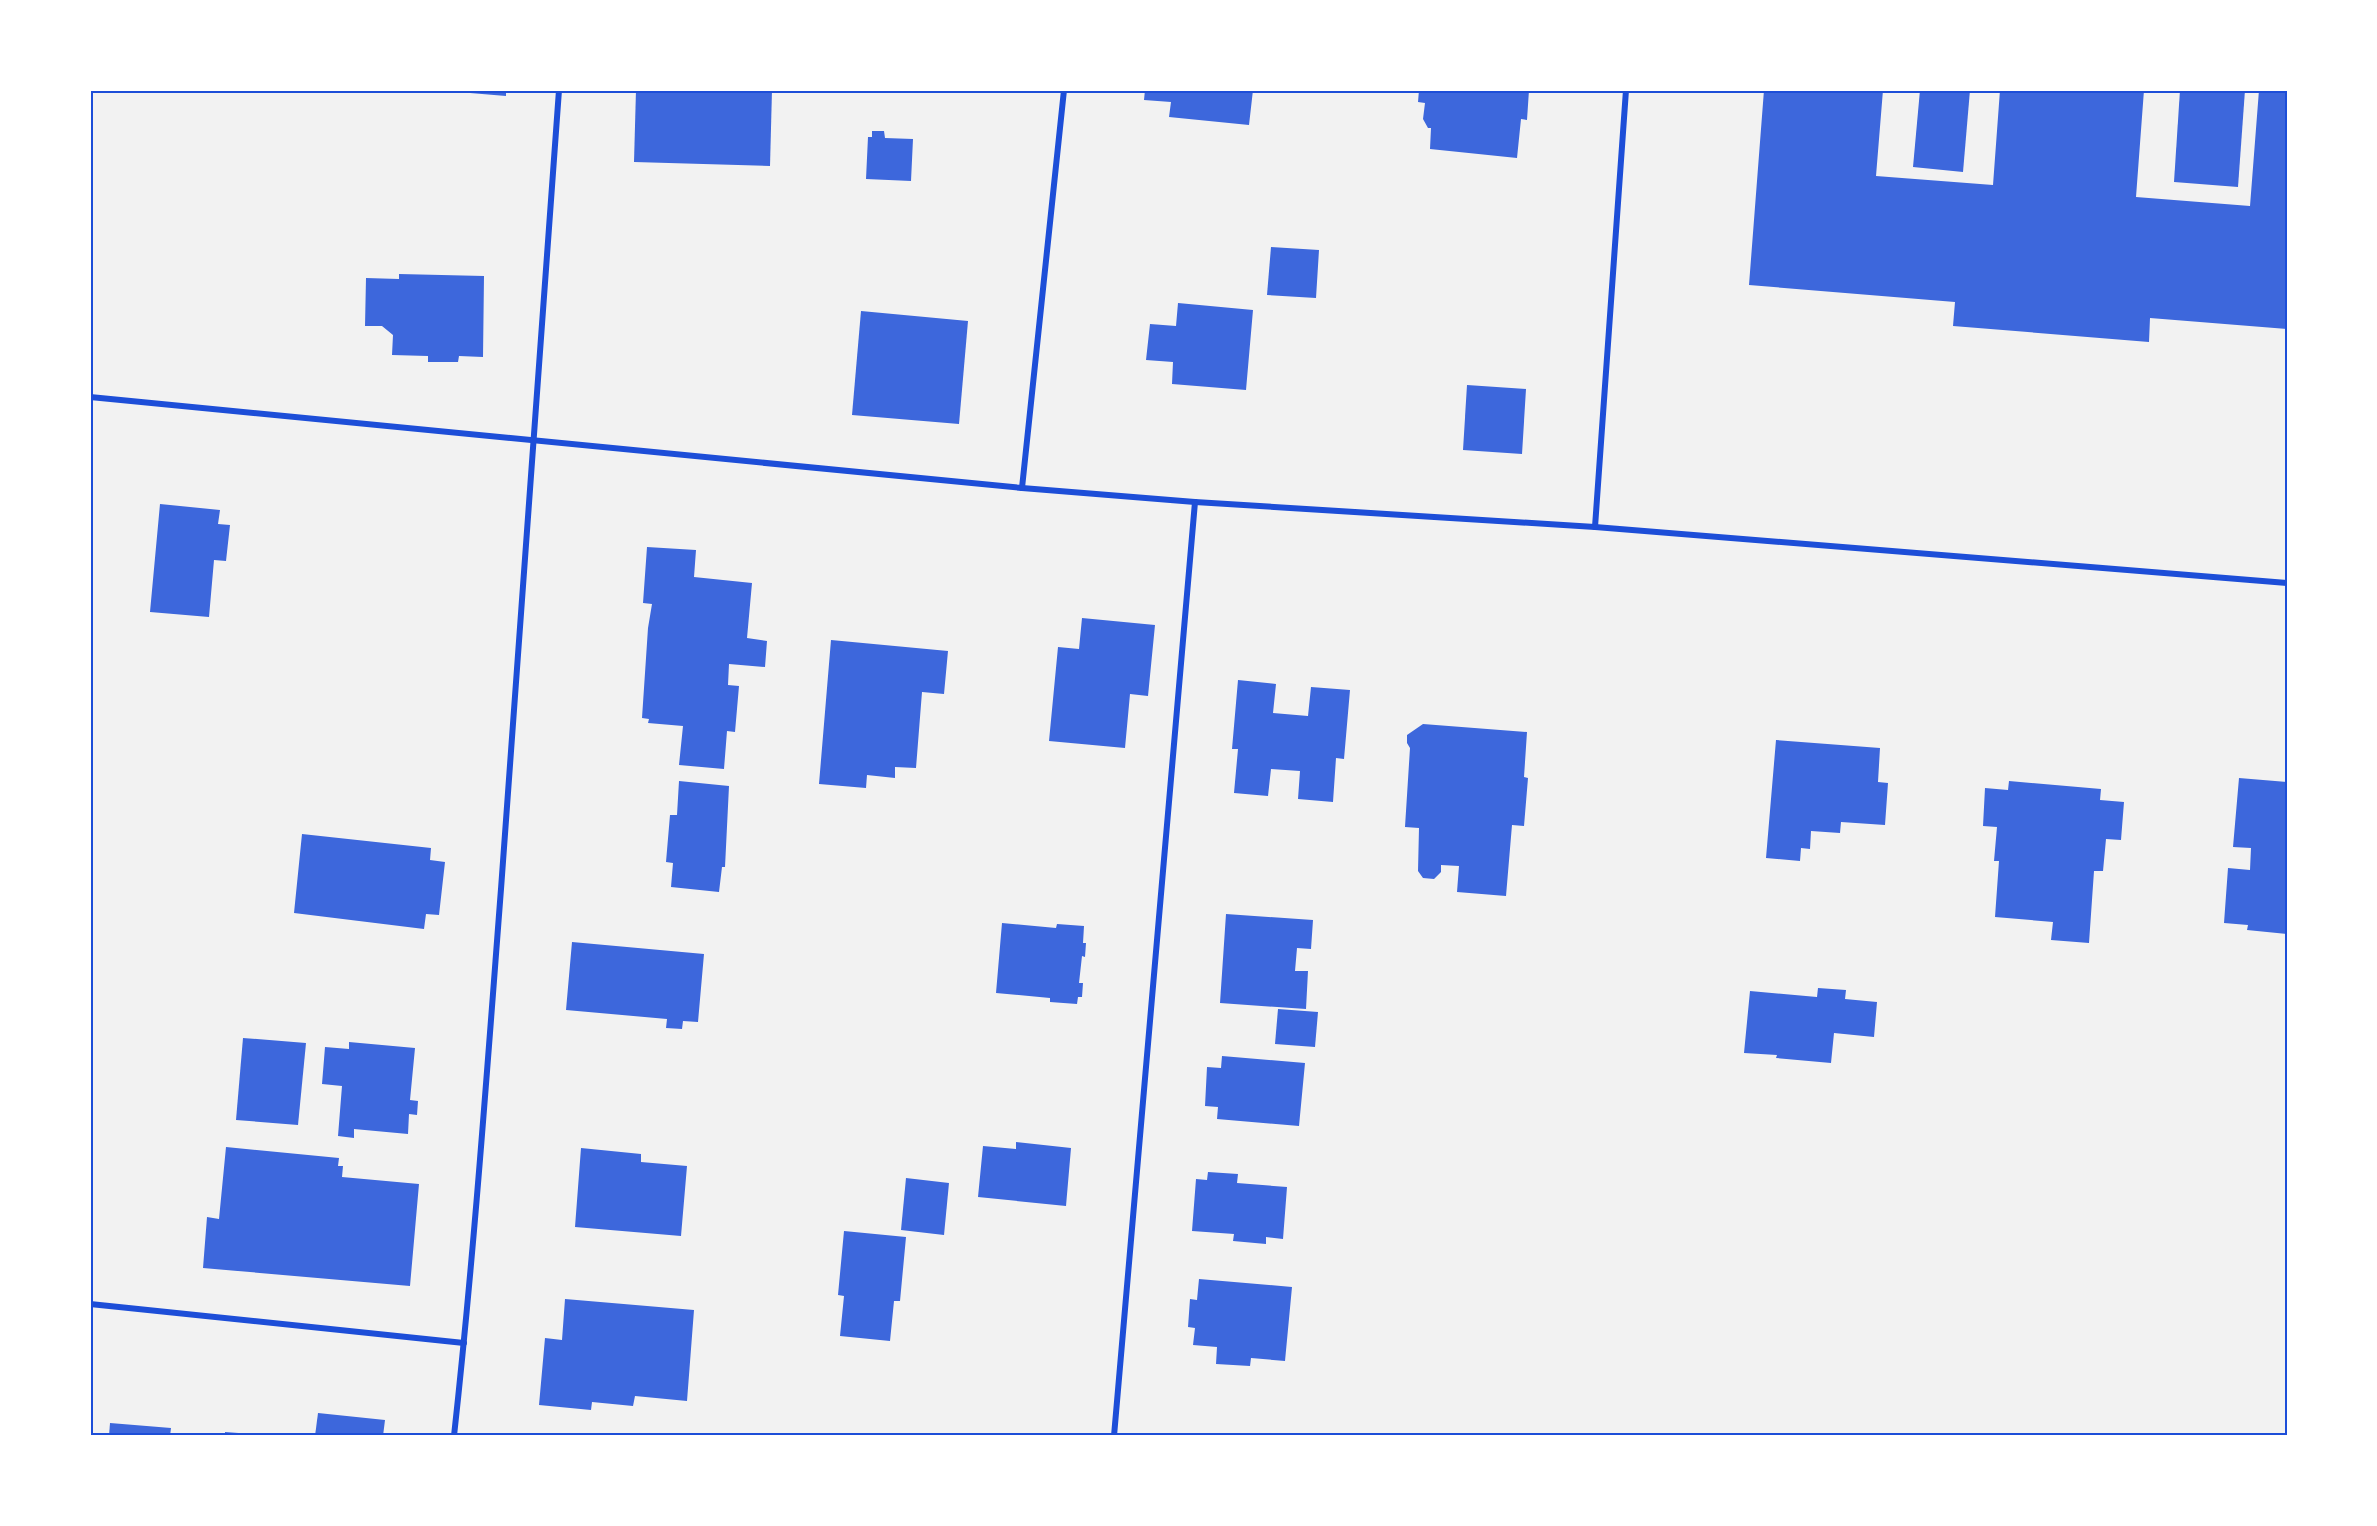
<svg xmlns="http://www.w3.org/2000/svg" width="2377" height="1526" viewBox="0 0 2377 1526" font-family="'Roboto Condensed',sans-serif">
<rect width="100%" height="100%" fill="#f2f2f2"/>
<g fill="#3d67dc">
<polygon points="458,90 506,90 506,96 458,92"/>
<polygon points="636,90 772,90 770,166 634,162"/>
<polygon points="1145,90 1253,90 1249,125 1169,117 1171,102 1144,100"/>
<polygon points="1419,90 1529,90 1527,120 1521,119 1517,158 1430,149 1431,128 1428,128 1423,119 1425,103 1418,102"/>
<polygon points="1764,90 1883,90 1876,176 1993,185 2000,90 2144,90 2136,197 2250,206 2259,90 2287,90 2287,329 2150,318 2149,342 1953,326 1955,302 1749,285"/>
<polygon points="1920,90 1970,90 1963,172 1913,167"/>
<polygon points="2180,90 2245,90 2238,187 2174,182"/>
<polygon points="872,131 884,131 885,138 913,139 911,181 866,179 868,137 872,137"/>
<polygon points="1271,247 1319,250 1316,298 1267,295"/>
<polygon points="399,274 484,276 483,357 459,356 458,362 428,362 428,356 392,355 393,335 382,326 365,326 366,278 399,279"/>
<polygon points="1178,303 1253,310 1246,390 1172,384 1173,362 1146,360 1150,324 1176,326"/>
<polygon points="861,311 968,321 959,424 852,415"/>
<polygon points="1467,385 1526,389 1522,454 1463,450"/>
<polygon points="160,504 220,510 218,524 230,525 226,561 214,560 209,617 150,612"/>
<polygon points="647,547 696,550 694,577 752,583 747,638 767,641 765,667 729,664 728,685 739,686 735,732 727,731 724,769 679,765 683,726 648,723 649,719 642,718 648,628 652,604 643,603"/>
<polygon points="1082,618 1155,625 1148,696 1130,694 1125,748 1049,741 1058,647 1079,649"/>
<polygon points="831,640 948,651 944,694 922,692 916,768 895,767 895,778 867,775 866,788 819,784"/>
<polygon points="1238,680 1276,684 1273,713 1308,716 1311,687 1350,690 1344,759 1336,758 1333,802 1298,799 1300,771 1271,769 1268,796 1234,793 1238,749 1232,749"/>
<polygon points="1423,724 1527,732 1524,777 1528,778 1524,826 1512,825 1506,896 1457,892 1459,866 1441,865 1441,872 1434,879 1423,878 1418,871 1419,828 1405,827 1410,748 1407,743 1407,735"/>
<polygon points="1776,740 1880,748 1878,782 1888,783 1885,825 1841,822 1840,833 1811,831 1810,849 1801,848 1800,861 1766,858"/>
<polygon points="2239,778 2287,782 2287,934 2247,930 2248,925 2224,923 2228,868 2250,870 2251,848 2233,847"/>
<polygon points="679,781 729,786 725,867 722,867 719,892 671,887 673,863 666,862 670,815 677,815"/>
<polygon points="2009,781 2101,789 2100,800 2124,802 2121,840 2106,839 2103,871 2094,871 2089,943 2051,940 2053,922 1995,917 1999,861 1994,861 1997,827 1983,826 1985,788 2008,790"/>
<polygon points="302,834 431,848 430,860 445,862 439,915 426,914 424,929 294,913"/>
<polygon points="1226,914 1313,920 1311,949 1297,948 1295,971 1308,971 1306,1009 1220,1003"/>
<polygon points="1002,923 1056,928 1057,924 1084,926 1083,943 1086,943 1085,957 1082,956 1079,983 1083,983 1082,997 1078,997 1077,1004 1050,1002 1050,998 996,993"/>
<polygon points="572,942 704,954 698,1022 683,1021 682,1029 666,1028 667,1019 566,1010"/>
<polygon points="1818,988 1846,990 1845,999 1877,1002 1874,1037 1834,1033 1831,1063 1776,1058 1777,1055 1744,1053 1750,991 1817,997"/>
<polygon points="1278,1009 1318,1012 1315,1047 1275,1044"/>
<polygon points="243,1038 306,1043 298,1125 236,1120"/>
<polygon points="349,1042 415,1048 410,1100 418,1101 417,1115 409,1114 408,1134 354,1129 354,1138 338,1136 342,1086 322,1084 325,1047 349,1049"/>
<polygon points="1222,1056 1305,1063 1299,1126 1217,1119 1218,1107 1205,1106 1207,1067 1221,1068"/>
<polygon points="1016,1142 1071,1148 1066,1206 978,1197 983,1146 1016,1149"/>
<polygon points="226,1147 339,1158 338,1166 343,1166 342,1177 419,1184 410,1286 203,1268 207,1217 219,1219"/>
<polygon points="581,1148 641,1154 641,1162 687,1166 681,1236 575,1227"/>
<polygon points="1208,1172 1238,1174 1237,1183 1287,1187 1283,1239 1266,1237 1266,1244 1233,1241 1234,1234 1192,1231 1196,1179 1207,1180"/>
<polygon points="906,1178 949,1183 944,1235 901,1230"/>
<polygon points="844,1231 906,1237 900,1301 894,1301 890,1341 840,1336 844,1296 838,1295"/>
<polygon points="1199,1279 1292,1287 1285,1361 1251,1358 1250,1366 1216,1364 1217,1347 1193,1345 1195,1328 1188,1327 1190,1299 1197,1300"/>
<polygon points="565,1299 694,1310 687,1401 635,1396 633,1406 592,1402 591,1410 539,1405 545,1338 562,1340"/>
<polygon points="318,1413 385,1420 383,1436 315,1436"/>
<polygon points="110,1423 171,1428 170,1436 109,1436"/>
<polygon points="225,1432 252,1434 252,1436 225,1436"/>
</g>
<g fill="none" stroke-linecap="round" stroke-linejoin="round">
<g stroke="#1d4ed8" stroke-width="6">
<polyline points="90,397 1022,488 1195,502 1595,527 2287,583"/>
<polyline points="1022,488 1064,90"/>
<polyline points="1595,527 1626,90"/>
<polyline points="90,1304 464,1343"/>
<path d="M454,1436C474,1254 487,1071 501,889C522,622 542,356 559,90"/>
<polyline points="1114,1436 1195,502"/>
</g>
</g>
<rect width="2377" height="1526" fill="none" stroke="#ffffff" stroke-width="183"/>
<rect x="92" y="92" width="2194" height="1342" fill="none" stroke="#1d4ed8" stroke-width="2"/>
</svg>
